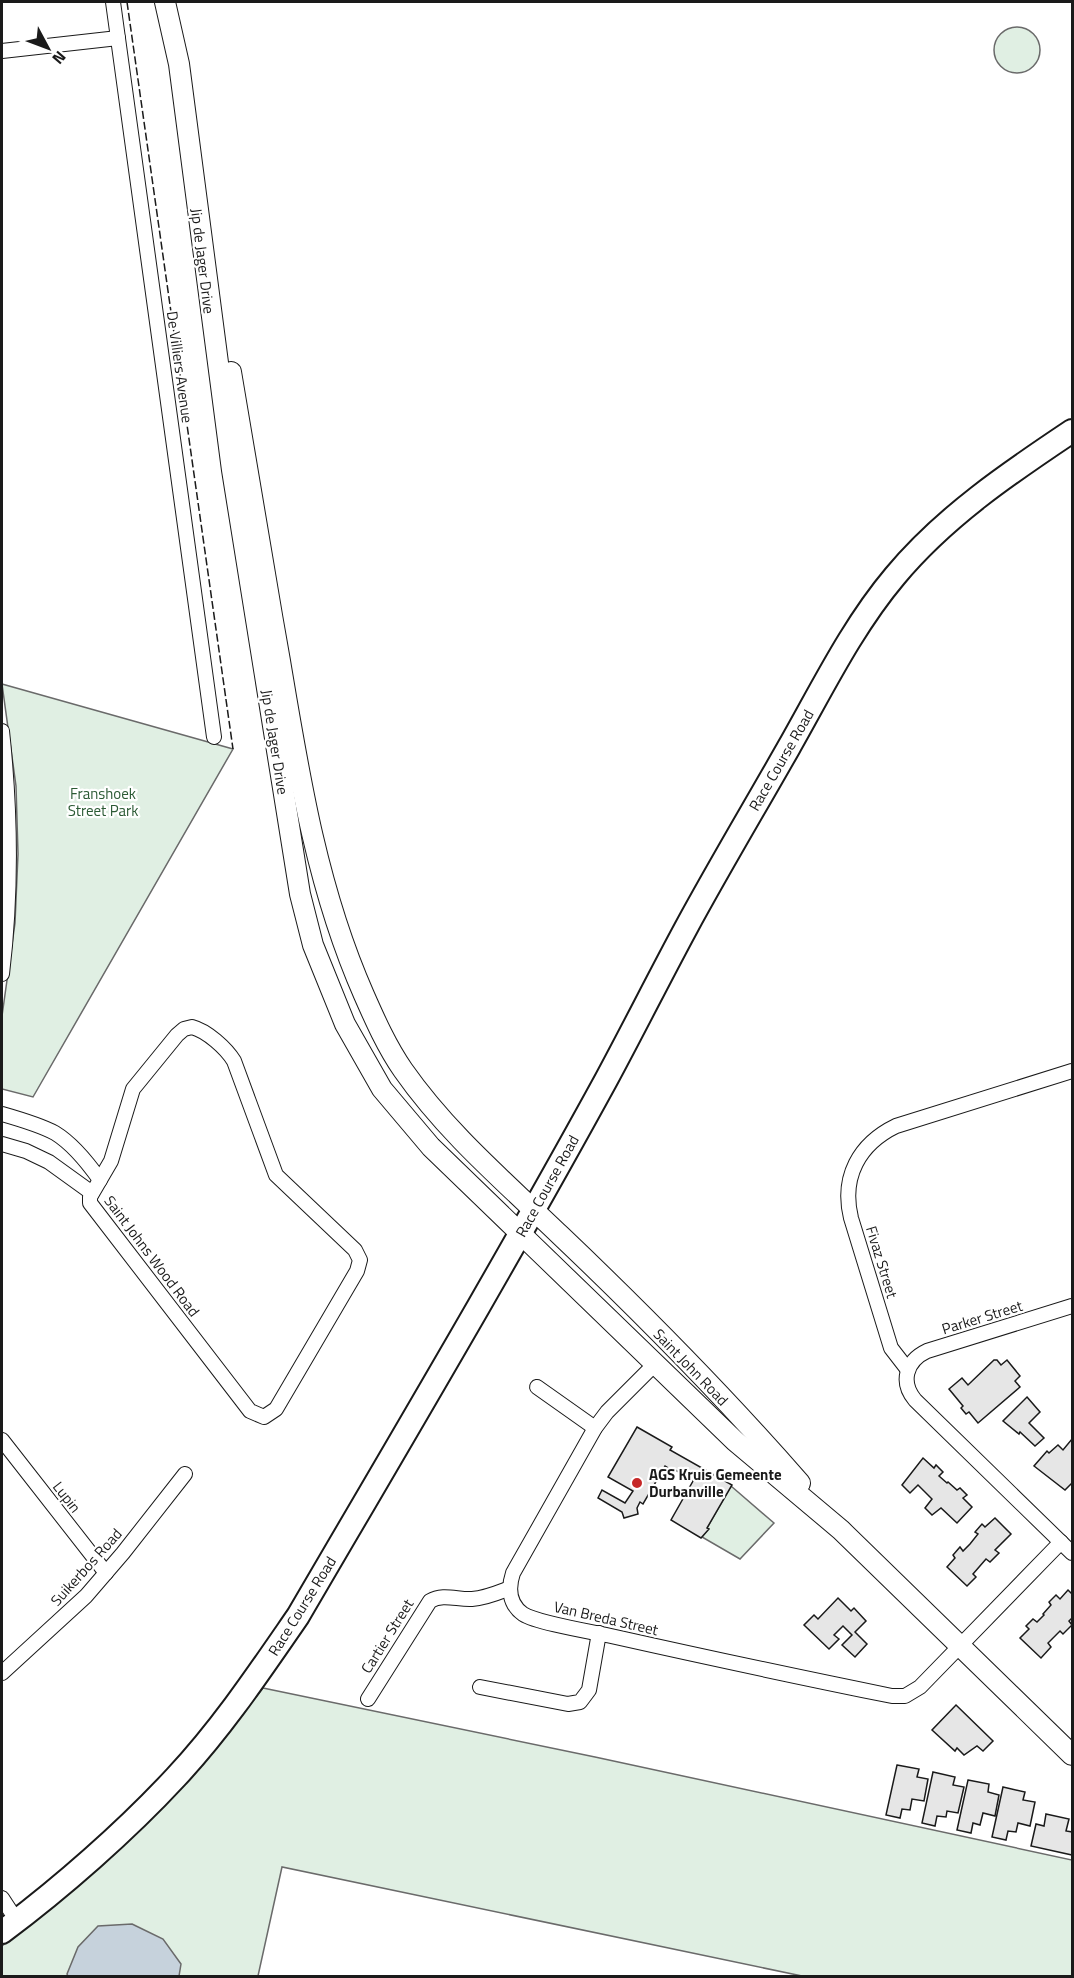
<svg xmlns="http://www.w3.org/2000/svg" width="1074" height="1978" viewBox="0 0 1074 1978" font-family="'Titillium Web',sans-serif">
<rect width="100%" height="100%" fill="#fff"/>
<g fill="#e0efe3" stroke="#6a6a6a" stroke-width="1.5">
<circle cx="1017" cy="50" r="23"/>
<polygon points="2,684 233,749 33,1097 2,1089 2,1016 15,923 18,854 16,786"/>
<polygon points="731,1486 774,1523 740,1559 702,1537 708,1529 707,1528"/>
<path d="M263,1688L595,1757L1072,1860V1976H802L282,1867L258,1976H2V1946C102,1874 187,1785 263,1688Z"/>
</g>
<polygon fill="#c6d2dc" stroke="#6a6a6a" stroke-width="1.5" points="132,1924 163,1939 181,1964 179,1976 68,1976 67,1974 78,1947 98,1926"/>
<g fill="#e6e6e6" stroke="#1a1a1a" stroke-width="1.5">
<polygon points="994,1360 997,1360 1001,1365 1007,1360 1020,1376 1015,1381 1020,1387 978,1423 969,1412 966,1414 961,1408 963,1406 949,1389 962,1378 968,1385"/>
<polygon points="1027,1397 1040,1412 1029,1423 1044,1438 1035,1446 1020,1432 1019,1434 1003,1421"/>
<polygon points="637,1427 672,1447 670,1450 732,1485 707,1528 709,1529 701,1538 671,1520 693,1481 674,1469 673,1471 665,1466 643,1504 640,1502 637,1508 638,1514 624,1518 622,1512 598,1498 602,1490 625,1503 633,1491 608,1477"/>
<polygon points="1072,1439 1072,1483 1065,1490 1034,1466 1047,1451 1049,1453 1058,1445 1063,1450"/>
<polygon points="923,1458 934,1468 936,1465 943,1472 939,1476 947,1483 948,1482 957,1490 960,1488 967,1495 963,1498 972,1507 957,1523 941,1508 932,1515 925,1508 932,1499 918,1485 910,1493 902,1485"/>
<polygon points="995,1518 1011,1534 995,1550 999,1553 990,1562 986,1559 973,1574 976,1577 967,1586 947,1567 955,1558 953,1555 960,1547 963,1551 970,1544 978,1534 975,1532 982,1524 985,1527"/>
<polygon points="1068,1590 1072,1594 1072,1618 1069,1621 1072,1625 1063,1634 1060,1631 1048,1643 1051,1647 1041,1658 1020,1638 1029,1629 1026,1626 1033,1619 1037,1622 1044,1615 1043,1614 1051,1605 1049,1602 1056,1595 1060,1599"/>
<polygon points="838,1598 851,1611 854,1608 866,1621 855,1632 867,1644 855,1657 842,1645 852,1635 843,1626 834,1635 839,1639 829,1649 804,1625 814,1615 818,1619"/>
<polygon points="956,1705 993,1741 983,1751 977,1746 964,1755 957,1748 955,1751 932,1730"/>
<polygon points="897,1765 919,1769 917,1777 928,1779 924,1801 912,1799 910,1810 902,1809 900,1818 886,1815"/>
<polygon points="933,1772 955,1777 953,1785 964,1787 958,1813 947,1811 946,1817 937,1816 935,1826 922,1823"/>
<polygon points="968,1780 989,1784 988,1792 999,1795 995,1816 983,1813 980,1825 973,1823 971,1833 957,1830"/>
<polygon points="1003,1787 1025,1792 1023,1800 1035,1802 1030,1826 1018,1823 1016,1832 1008,1831 1006,1840 992,1837"/>
<polygon points="1046,1814 1069,1819 1066,1831 1072,1832 1072,1855 1031,1846 1036,1824 1044,1826"/>
</g>
<g fill="none" stroke-linecap="round" stroke-linejoin="round">
<g stroke="#1a1a1a" stroke-width="16">
<g id="minor">
<polyline points="113,2 214,737"/>
<polyline points="2,51 118,38"/>
<path d="M2,731C11,814 12,891 2,974"/>
<path d="M192,1027C207,1031 226,1048 234,1061L276,1175L355,1250L360,1260L357,1271L276,1409L264,1417L250,1411L90,1203V1197L111,1161L133,1089L177,1035L184,1029Z"/>
<path d="M2,1114C16,1118 42,1126 55,1133C73,1144 88,1163 100,1180"/>
<polyline points="2,1144 26,1151 49,1162 92,1193"/>
<path d="M1072,1306L927,1351C906,1361 900,1382 915,1400L1072,1553"/>
<path d="M656,1363L607,1412L595,1428L513,1573C508,1588 509,1604 523,1614C537,1623 592,1632 611,1636C705,1657 798,1677 892,1696H905L920,1687L1061,1542"/>
<path d="M908,1370L891,1348L851,1218C841,1177 859,1144 896,1126L1072,1071"/>
<polyline points="537,1387 595,1428"/>
<polyline points="2,1440 106,1573"/>
<polyline points="2,1673 86,1596 123,1553 185,1474"/>
<polyline points="480,1687 568,1704 580,1702 589,1690 599,1633"/>
<path d="M368,1699L430,1601C443,1593 458,1600 472,1599C486,1598 497,1593 510,1588"/>
<polyline points="2,1898 17,1921"/>
</g>
</g>
<g stroke="#1a1a1a" stroke-width="22">
<g id="secondary">
<polyline points="165,2 179,64 232,470 300,894 313,945 345,1024 382,1089 431,1147 735,1441 841,1530 1072,1755"/>
<path d="M231,372C247,469 263,565 280,661C299,775 317,889 364,995C375,1020 387,1047 403,1070C447,1133 505,1182 560,1235C643,1314 724,1396 800,1483"/>
</g>
</g>
<g stroke="#1a1a1a" stroke-width="26">
<path id="primary" d="M2,1932C61,1888 126,1831 176,1777C222,1728 260,1671 298,1616C402,1438 507,1261 606,1080C633,1030 659,978 686,928C719,867 755,807 789,747C822,689 852,627 895,576C944,517 1009,473 1072,431"/>
</g>
<use href="#minor" stroke="#fff" stroke-width="14"/>
<use href="#secondary" stroke="#fff" stroke-width="20"/>
<use href="#primary" stroke="#fff" stroke-width="22"/>
<polyline stroke="#1a1a1a" stroke-width="1.5" stroke-dasharray="8 3" stroke-linecap="butt" points="127,2 233,749"/>
</g>
<circle fill="#c62828" stroke="#fff" stroke-width="2" cx="637" cy="1483" r="6"/>
<g text-anchor="middle" dominant-baseline="central" stroke-width="4.5" stroke-linejoin="round" paint-order="stroke">
<g font-size="15" fill="#1a1a1a" stroke="#fff">
<text transform="translate(203 261) rotate(83)">Jip de Jager Drive</text>
<text transform="translate(180 367) rotate(82)">De Villiers Avenue</text>
<text transform="translate(275 742) rotate(81)">Jip de Jager Drive</text>
<text transform="translate(781 760) rotate(-60)">Race Course Road</text>
<text transform="translate(547 1186) rotate(-61)">Race Course Road</text>
<text transform="translate(152 1256) rotate(53)">Saint Johns Wood Road</text>
<text transform="translate(882 1262) rotate(73)">Fivaz Street</text>
<text transform="translate(982 1317) rotate(-17)">Parker Street</text>
<text transform="translate(691 1367) rotate(46)">Saint John Road</text>
<text transform="translate(67 1497) rotate(52)">Lupin</text>
<text transform="translate(86 1567) rotate(-48)">Suikerbos Road</text>
<text transform="translate(302 1606) rotate(-58)">Race Course Road</text>
<text transform="translate(606 1618) rotate(13)">Van Breda Street</text>
<text transform="translate(387 1636) rotate(-58)">Cartier Street</text>
</g>
<g font-size="15" fill="#2b5a34" stroke="#fff">
<text x="103" y="793">Franshoek<tspan x="103" dy="17">Street Park</tspan></text>
</g>
<g font-size="15" font-weight="bold" fill="#1a1a1a" stroke="#fff" text-anchor="start">
<text x="649" y="1474">AGS Kruis Gemeente<tspan x="649" dy="17">Durbanville</tspan></text>
</g>
</g>
<rect width="1074" height="1978" fill="none" stroke="#1a1a1a" stroke-width="6"/>
<g transform="translate(48 48) rotate(131)" stroke="#ffffff" stroke-width="4.5" paint-order="stroke">
<path d="M0-4.5L10 22L0 15L-10 22Z" fill="#1a1a1a"/>
<text y="-9" font-size="16" font-weight="bold" text-anchor="middle" fill="#1a1a1a">N</text>
</g>
</svg>
